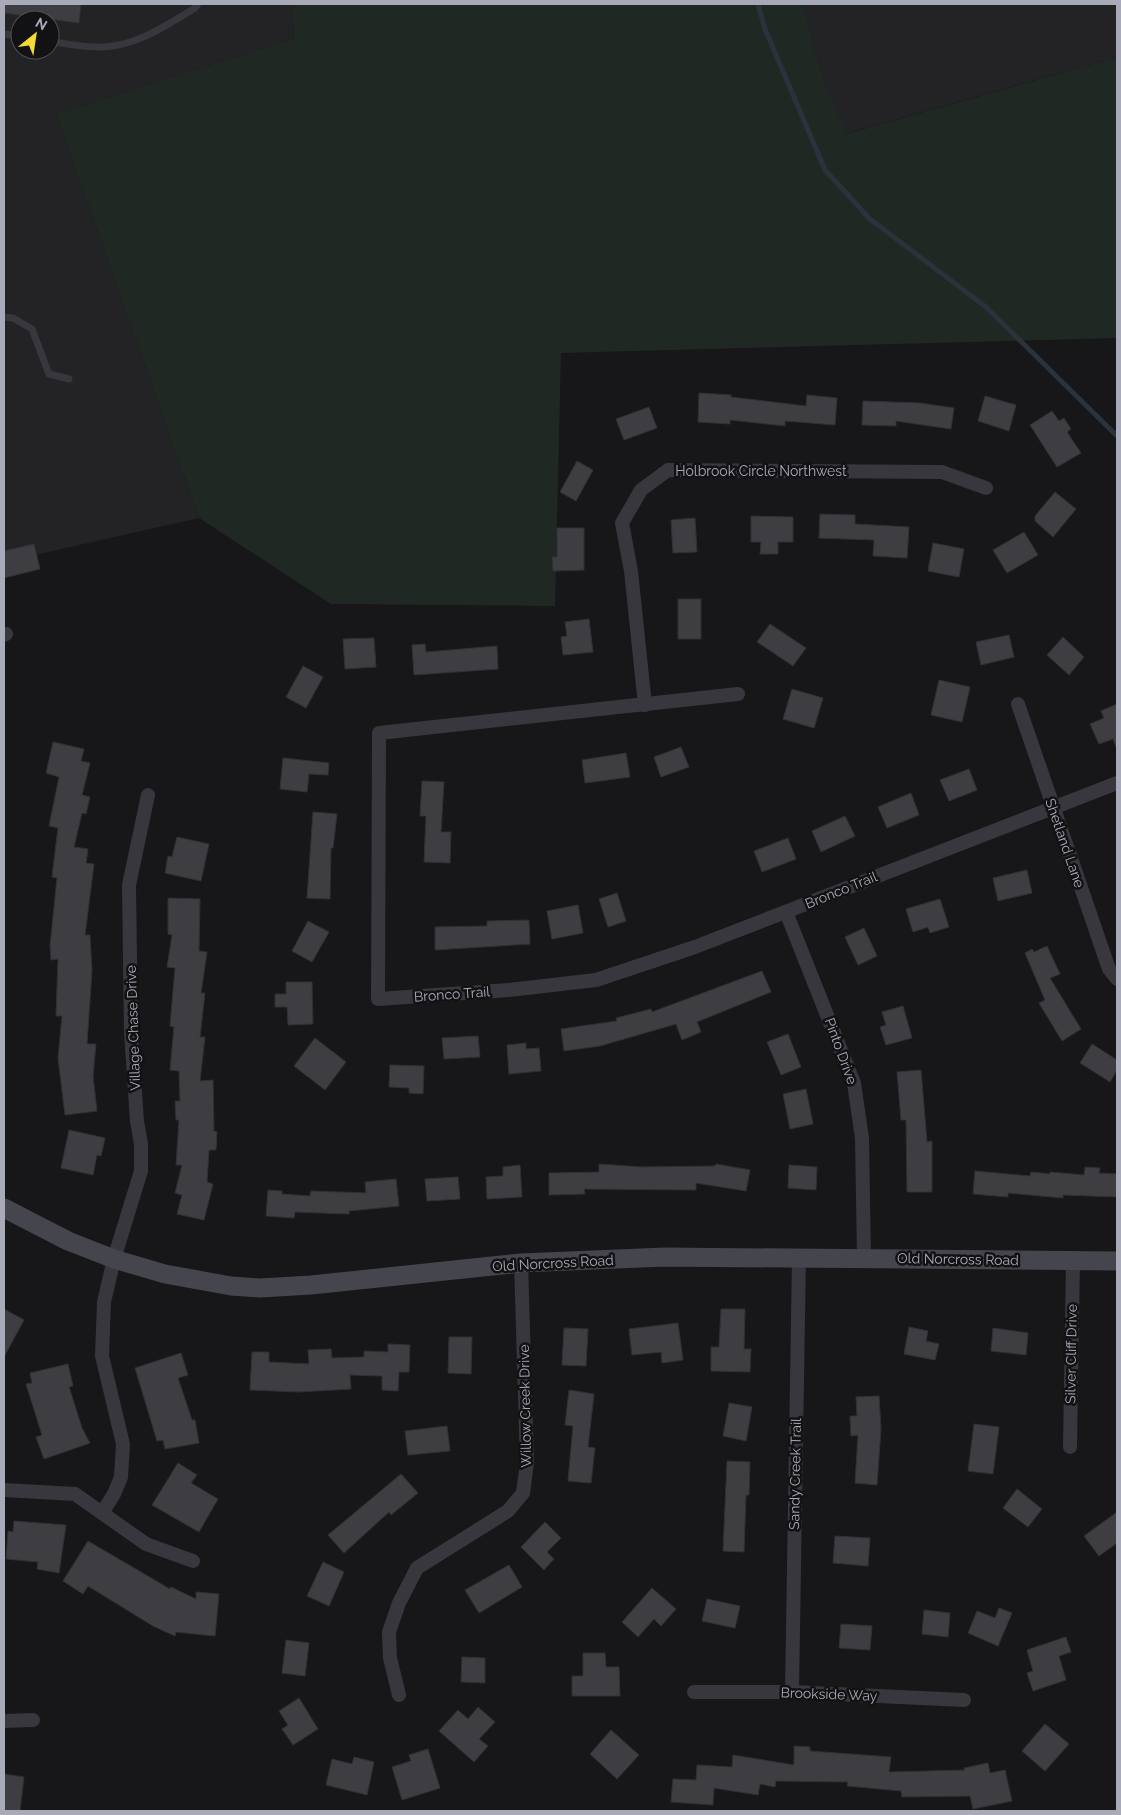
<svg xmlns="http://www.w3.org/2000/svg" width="1121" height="1815" viewBox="0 0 1121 1815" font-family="Raleway,sans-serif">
<rect width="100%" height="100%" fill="#171618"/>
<g fill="#232225" fill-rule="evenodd">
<path d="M4,4H292L294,38L56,114L199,518L4,562ZM20,20H50V50H20Z"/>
<polygon points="803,4 1117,4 1117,57 845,134 822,74"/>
</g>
<polygon fill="#202823" points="292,4 803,4 822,74 846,134 1117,57 1117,338 561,353 555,606 331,604 199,518 56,114 294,38"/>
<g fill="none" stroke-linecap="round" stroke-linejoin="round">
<polyline stroke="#2c323c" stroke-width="5" points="758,4 765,29 825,170 870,219 986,307 1117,436"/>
</g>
<g fill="#3e3e42" stroke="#313034">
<polygon points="4,4 81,4 79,23 4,13"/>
<polygon points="699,393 731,395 731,397 806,406 807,395 837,398 835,425 785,421 785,426 730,420 730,424 698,422"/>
<polygon points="985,396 1016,405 1009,431 978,421"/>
<polygon points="863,401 920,403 954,408 951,429 896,421 896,426 862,425"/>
<polygon points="649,407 657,428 624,440 616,419"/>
<polygon points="1052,411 1059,421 1064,418 1071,429 1067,432 1081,453 1057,467 1030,425"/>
<polygon points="577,461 593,470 576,501 560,492"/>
<polygon points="1055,492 1076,509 1053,537 1035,521 1035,516"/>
<polygon points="820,514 855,515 855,524 909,527 907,558 873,556 874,540 819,538"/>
<polygon points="751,516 793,517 793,542 778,542 778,554 760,554 761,542 751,542"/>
<polygon points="695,518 697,552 673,553 671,520"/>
<polygon points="557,528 584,528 584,570 553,571 552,557 557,557"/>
<polygon points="1024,532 1038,555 1007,573 993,550"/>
<polygon points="933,543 964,549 959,577 928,571"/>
<polygon points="34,544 40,569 4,578 4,551"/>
<rect x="678" y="599" width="23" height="40"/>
<polygon points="589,619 593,652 563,655 561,637 567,636 565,622"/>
<polygon points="770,624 806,648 793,666 757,642"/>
<polygon points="1009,635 1014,657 981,665 976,642"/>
<polygon points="1063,637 1084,657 1069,675 1047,655"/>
<polygon points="374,638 376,667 345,669 343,639"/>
<polygon points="425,644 426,652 497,646 498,669 414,675 412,645"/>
<polygon points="303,666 323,677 306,708 286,697"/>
<polygon points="939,680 970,687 962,722 931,715"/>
<polygon points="792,689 823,698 814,728 783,719"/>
<polygon points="1117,704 1117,749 1113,739 1099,744 1090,724 1104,718 1101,711"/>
<polygon points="53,742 84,749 81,761 90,763 82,795 90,797 86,814 82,813 74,847 88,849 86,863 94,864 85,935 90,935 92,971 87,1044 96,1044 93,1076 97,1111 65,1115 58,1058 62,1016 56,1016 58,959 51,960 50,946 57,878 52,877 58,828 49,826 59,777 46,773"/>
<polygon points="681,747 689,767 661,777 654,757"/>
<polygon points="626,753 630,777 585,783 582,760"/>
<polygon points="283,758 329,763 328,775 309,774 307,792 280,789"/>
<polygon points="969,769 977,790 949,801 940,780"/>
<polygon points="422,781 444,782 441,832 451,832 450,863 424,862 426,816 420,816"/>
<polygon points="911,793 919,815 887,828 878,807"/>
<polygon points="313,812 337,814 333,848 331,848 330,899 307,898"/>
<polygon points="845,816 855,836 821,852 812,831"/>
<polygon points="177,837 209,844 201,881 165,873 168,856 172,857"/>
<polygon points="788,838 796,859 762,872 754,851"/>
<polygon points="1027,870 1032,893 998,901 993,878"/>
<polygon points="617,893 626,921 608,927 599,899"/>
<polygon points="168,898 200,899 199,951 207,952 201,993 205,993 200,1037 205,1037 200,1081 213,1080 214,1131 217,1132 216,1150 209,1150 207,1182 213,1184 204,1220 177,1214 182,1195 175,1193 182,1165 176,1165 179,1120 176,1120 175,1101 180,1101 179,1071 170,1070 174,1027 170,1026 175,968 167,967 172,935 168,934"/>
<polygon points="940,899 949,927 930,933 928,927 913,932 906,909"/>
<polygon points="578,905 583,933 552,939 547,911"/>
<polygon points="529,920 530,944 435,950 435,927 487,926 487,921"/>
<polygon points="308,921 329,932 312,962 292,951"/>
<polygon points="864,928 877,956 858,965 845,937"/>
<polygon points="1047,946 1060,974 1050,978 1081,1029 1062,1041 1039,1003 1045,1000 1025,953 1032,949 1034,952"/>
<polygon points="762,971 771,992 697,1022 701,1032 682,1040 676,1024 600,1046 564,1051 561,1029 617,1021 616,1018 651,1009 652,1012"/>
<polygon points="286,982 312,982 313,1024 288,1025 287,1007 275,1007 275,994 286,994"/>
<polygon points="903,1006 912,1038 886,1045 880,1027 886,1025 882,1012"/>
<polygon points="788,1034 801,1067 781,1075 767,1042"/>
<polygon points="478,1036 480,1057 444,1059 442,1038"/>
<polygon points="315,1038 346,1062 325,1090 294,1066"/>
<polygon points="526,1043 526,1049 539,1048 541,1071 509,1074 507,1045"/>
<polygon points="1092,1044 1117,1060 1117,1070 1110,1082 1080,1063"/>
<polygon points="390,1065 424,1066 423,1094 409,1093 409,1088 389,1087"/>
<polygon points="921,1070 927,1142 932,1141 932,1192 907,1192 906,1120 901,1120 897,1072"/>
<polygon points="806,1089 813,1124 790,1129 783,1094"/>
<polygon points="69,1130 105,1138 101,1156 97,1155 93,1175 61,1168"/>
<polygon points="599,1164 642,1167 715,1166 716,1164 750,1170 746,1191 696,1183 696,1190 584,1189 585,1194 549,1195 549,1173 599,1172"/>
<polygon points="520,1165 522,1197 487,1199 486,1177 503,1176 503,1167"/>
<polygon points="789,1165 817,1167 816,1190 788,1188"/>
<polygon points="1085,1167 1100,1168 1099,1173 1117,1174 1117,1197 1063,1195 1063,1198 1008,1193 1008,1197 973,1194 975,1171 1030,1176 1031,1172 1050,1174 1050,1172 1084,1175"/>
<polygon points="458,1177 460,1199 427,1201 425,1179"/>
<polygon points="396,1179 399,1206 349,1211 349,1214 295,1212 294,1218 266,1216 268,1190 282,1191 282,1194 310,1196 311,1191 366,1193 365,1182"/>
<polygon points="4,1309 24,1320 4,1357"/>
<polygon points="721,1309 745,1309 744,1349 751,1349 750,1372 711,1371 711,1347 719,1347"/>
<polygon points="678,1323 683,1360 662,1363 661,1352 632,1355 629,1329"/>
<polygon points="909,1327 928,1331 926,1341 939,1344 935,1360 904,1354"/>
<polygon points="564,1328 588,1329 586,1366 562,1365"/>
<polygon points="993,1328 1028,1333 1026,1355 991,1351"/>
<polygon points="449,1337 472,1337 471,1374 448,1373"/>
<polygon points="388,1344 410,1345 409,1372 399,1372 398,1391 382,1390 382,1376 350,1375 351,1389 298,1392 250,1390 252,1352 269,1352 269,1362 309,1364 308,1350 331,1349 332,1358 364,1357 364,1351 388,1352"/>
<polygon points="181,1353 188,1375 178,1378 192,1420 195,1420 199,1443 165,1449 163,1440 157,1441 135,1368"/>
<polygon points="68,1364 73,1386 69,1387 82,1428 90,1443 44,1459 36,1437 42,1435 26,1384 32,1383 30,1373"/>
<polygon points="569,1390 594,1394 588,1447 595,1448 591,1483 568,1481 573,1426 565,1425"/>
<polygon points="879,1396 881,1429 877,1485 855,1483 858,1435 851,1436 850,1416 857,1416 856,1397"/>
<polygon points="729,1403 752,1407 746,1441 723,1436"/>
<polygon points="974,1424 999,1427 993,1474 968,1471"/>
<polygon points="447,1426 450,1451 408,1455 405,1431"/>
<polygon points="727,1461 750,1462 749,1495 746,1495 744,1552 723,1551"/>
<polygon points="178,1463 197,1475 191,1483 218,1499 199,1532 152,1505"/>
<polygon points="401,1474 418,1493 391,1515 389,1512 344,1553 328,1535"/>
<polygon points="1017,1489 1042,1509 1028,1527 1003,1508"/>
<polygon points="1117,1512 1117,1543 1099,1556 1084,1536"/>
<polygon points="14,1521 66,1525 59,1573 37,1569 38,1562 6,1559 8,1531 13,1532"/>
<polygon points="545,1522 561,1538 547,1552 554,1559 544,1570 521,1547"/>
<polygon points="835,1536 870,1538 868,1566 833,1563"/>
<polygon points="88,1541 170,1589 171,1587 196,1599 196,1592 219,1594 215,1636 176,1632 175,1636 153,1626 88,1586 83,1594 63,1581"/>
<polygon points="323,1562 344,1572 329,1606 307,1596"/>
<polygon points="509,1565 522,1587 479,1613 465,1590"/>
<polygon points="652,1588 676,1609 661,1626 654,1619 638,1637 622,1622"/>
<polygon points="707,1599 740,1606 735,1628 702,1621"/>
<polygon points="999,1608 1012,1613 998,1646 968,1633 977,1611 995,1618"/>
<polygon points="924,1610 950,1613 948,1637 922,1634"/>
<polygon points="841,1624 872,1626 870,1650 839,1648"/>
<polygon points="1066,1637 1071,1652 1059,1656 1066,1680 1033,1691 1027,1673 1033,1671 1027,1650"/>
<polygon points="286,1640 309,1643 305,1676 282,1673"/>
<polygon points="583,1653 605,1653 606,1667 619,1667 620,1696 572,1696 572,1676 583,1676"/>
<polygon points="462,1657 485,1658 485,1683 461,1682"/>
<polygon points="299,1698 318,1729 293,1745 282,1729 288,1725 279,1711"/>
<polygon points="478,1707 495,1722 479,1739 488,1746 474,1762 439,1731 458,1710 468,1719"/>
<polygon points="1045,1724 1069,1744 1045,1771 1022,1751"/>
<polygon points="611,1730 639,1755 617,1779 590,1754"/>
<polygon points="794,1746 810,1747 810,1751 891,1757 889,1772 965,1770 964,1768 988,1763 990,1773 1005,1770 1012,1801 973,1809 970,1796 902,1797 901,1791 847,1786 848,1782 776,1781 775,1787 760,1784 758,1795 714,1788 713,1805 671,1802 673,1779 696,1780 697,1765 732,1767 733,1755 794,1765"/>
<polygon points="428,1749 440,1788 402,1800 392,1767 411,1761 409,1755"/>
<polygon points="354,1757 374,1762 367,1795 326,1785 332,1759 352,1764"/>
<polygon points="4,1774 24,1777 20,1811 4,1811"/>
</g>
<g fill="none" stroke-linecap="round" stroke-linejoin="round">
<g stroke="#37373d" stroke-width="7">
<polyline points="4,34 20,36"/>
<path d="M50,41C67,44 86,48 104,47C138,45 167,25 195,8L198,4"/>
<polyline points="4,317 13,318 32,329 49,374 69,379"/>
</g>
<g stroke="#37373d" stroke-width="14">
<polyline points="4,635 6,634"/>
<polyline points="738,694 379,733 378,999 509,990 596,980 695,947 1117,783"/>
<polyline points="1018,704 1109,969 1117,979"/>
<polyline points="645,705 631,571 622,523 641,490 668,470 942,472 986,488"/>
<polyline points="786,912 854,1083 862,1138 864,1258"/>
<polyline points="1070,1447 1073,1260"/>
<polyline points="4,1490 75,1494 146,1544 193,1561"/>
<polyline points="102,1513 114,1494 121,1477 123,1444 102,1356 104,1302 114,1259 141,1171 141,1144 137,1121 131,1032 129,885 148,795"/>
<polyline points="694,1692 792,1692 964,1700"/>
<polyline points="792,1692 799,1256"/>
<polyline points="399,1695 390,1658 389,1632 399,1603 417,1568 508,1511 523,1493 527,1463 521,1263"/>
<polyline points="4,1721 33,1720"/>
</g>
<polyline stroke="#45454d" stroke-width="19" points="4,1208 68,1241 114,1259 165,1274 231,1286 260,1288 311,1285 521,1263 665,1257 1117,1261"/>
</g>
<g text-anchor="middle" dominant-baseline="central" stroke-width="5" stroke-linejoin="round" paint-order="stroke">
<g font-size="14" fill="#a8aab8" stroke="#121113">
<text x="761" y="471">Holbrook Circle Northwest</text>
<text transform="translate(1065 843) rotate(71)">Shetland Lane</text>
<text transform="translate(841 890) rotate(-22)">Bronco Trail</text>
<text transform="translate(452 994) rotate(-4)">Bronco Trail</text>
<text transform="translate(133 1028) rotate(-92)">Village Chase Drive</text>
<text transform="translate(841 1051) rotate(70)">Pinto Drive</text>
<text transform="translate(958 1259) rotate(1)">Old Norcross Road</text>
<text transform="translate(553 1263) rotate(-3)">Old Norcross Road</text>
<text transform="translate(1071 1354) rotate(-89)">Silver Cliff Drive</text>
<text transform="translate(525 1406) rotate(-91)">Willow Creek Drive</text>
<text transform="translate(795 1474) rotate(-89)">Sandy Creek Trail</text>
<text transform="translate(829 1694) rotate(2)">Brookside Way</text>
</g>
</g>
<rect width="1121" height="1815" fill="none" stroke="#a8aab8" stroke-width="10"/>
<g transform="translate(35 35) rotate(30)"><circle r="24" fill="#121113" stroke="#4e4e55"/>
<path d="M0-4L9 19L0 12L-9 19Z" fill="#f3da34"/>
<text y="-8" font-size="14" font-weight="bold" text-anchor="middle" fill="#a8aab8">N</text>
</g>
</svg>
